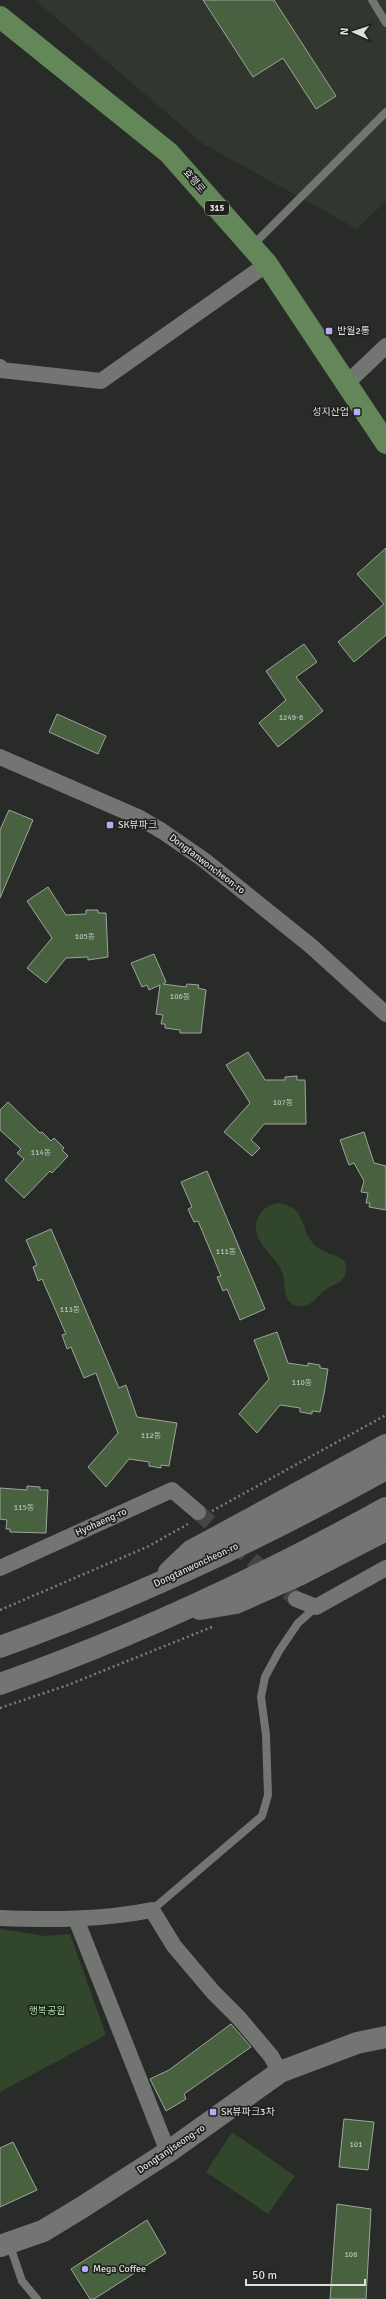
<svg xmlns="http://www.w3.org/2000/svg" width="386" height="2299" viewBox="0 0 386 2299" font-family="Signika,'Noto Sans KR',sans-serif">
<rect width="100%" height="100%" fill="#282b28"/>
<polygon fill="#31362f" points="35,0 386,0 386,201 357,229 203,144"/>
<g fill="#31462b">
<path d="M278,1203C309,1207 298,1231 317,1247C326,1255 337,1253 345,1262C349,1276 342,1282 330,1287C318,1292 315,1307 300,1306C280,1305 287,1284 282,1272C276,1254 246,1239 259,1216C263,1208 269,1205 278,1203Z"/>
<polygon points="0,1929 45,1936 70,1934 106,2035 0,2092"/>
<polygon points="232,2132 295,2176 268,2214 206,2172"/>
</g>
<g fill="#486240" stroke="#a0a39f">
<polygon points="203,0 274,0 336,96 316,109 283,58 253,77"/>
<polygon points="386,548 386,635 354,662 338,642 384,604 357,574"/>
<polygon points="304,644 317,662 296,677 323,711 278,747 259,723 286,700 266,671"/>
<polygon points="57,714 106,736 98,754 49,732"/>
<polygon points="9,810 33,820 0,898 0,830"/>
<polygon points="48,887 66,915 86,914 86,910 98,910 98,913 106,913 108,957 88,960 88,957 66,958 46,983 27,968 52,938 27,901"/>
<polygon points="154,954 166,982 163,984 186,987 187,984 199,985 198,988 206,990 201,1033 180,1033 180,1030 165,1028 165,1024 161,1024 163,1015 156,1014 160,985 149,990 147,985 142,987 131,963"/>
<polygon points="248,1052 265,1080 285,1080 285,1077 297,1076 297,1080 305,1080 306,1124 264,1124 251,1140 260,1148 252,1156 224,1132 250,1103 226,1065"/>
<polygon points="8,1102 40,1133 42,1132 51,1141 54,1138 64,1148 62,1150 68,1156 52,1173 50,1171 24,1198 5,1180 24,1159 17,1153 21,1149 0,1130 0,1110"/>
<polygon points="364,1132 374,1163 386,1166 386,1210 369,1207 370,1203 366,1203 368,1193 361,1192 364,1181 354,1163 349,1165 340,1140"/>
<polygon points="207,1171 265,1309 240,1320 227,1289 223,1291 217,1277 221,1276 198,1221 194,1222 188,1209 192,1207 181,1182"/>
<polygon points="51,1229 119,1388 126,1385 137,1417 177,1423 169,1466 161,1465 161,1468 149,1466 149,1462 129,1459 106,1487 88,1467 118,1433 96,1373 84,1378 71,1347 67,1349 62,1335 66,1334 42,1279 38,1281 33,1267 37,1265 26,1240"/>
<polygon points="277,1332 288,1363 308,1366 308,1363 320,1365 320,1368 328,1369 324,1394 320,1412 312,1411 312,1414 300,1412 300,1408 280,1405 257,1433 239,1414 269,1379 254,1340"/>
<polygon points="27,1486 40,1487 40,1490 48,1490 46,1533 10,1532 10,1529 6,1529 7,1520 0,1519 0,1488 27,1490"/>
<polygon points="231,2024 251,2047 184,2094 186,2099 166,2111 150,2079 169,2070"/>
<polygon points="344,2119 374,2122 368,2170 339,2167"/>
<polygon points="13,2142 37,2190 0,2207 0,2148"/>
<polygon points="337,2204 371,2209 366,2299 330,2299"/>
<polygon points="147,2220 166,2253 94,2299 90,2299 71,2269"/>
</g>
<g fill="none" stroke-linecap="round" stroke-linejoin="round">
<polyline stroke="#434643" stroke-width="16" stroke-dasharray="16 8" stroke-linecap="butt" points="198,1512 296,1599"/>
<g stroke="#7b7e7b" stroke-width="2.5" stroke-dasharray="2 3" stroke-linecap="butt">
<polyline points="212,1511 386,1415"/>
<polyline points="0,1610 147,1547 188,1524"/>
<polyline points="0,1708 68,1685 212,1627"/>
</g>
<g stroke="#727571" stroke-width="8">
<polyline points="372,0 386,23"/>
<polyline points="252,246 386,112"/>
<polyline points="152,1910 262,1816 268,1795 266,1735 261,1697 265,1677 279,1651 298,1623 316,1607"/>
<polyline points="9,2243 22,2281 37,2299"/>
</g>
<g stroke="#727571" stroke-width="16">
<polyline points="0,367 1,370 101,381 267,264"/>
<polyline points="346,384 386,346"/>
<polyline points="0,757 138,817 162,831 204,860 311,946 386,1014"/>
<polyline points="0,1568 172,1490 198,1512"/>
<polyline points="296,1599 316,1607 386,1568"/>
<path d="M0,1918C51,1920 102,1920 152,1910L174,1946L213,1992L239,2018L271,2056L280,2072"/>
<polyline points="76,1919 168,2152"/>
</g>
<g stroke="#727571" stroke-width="22">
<polyline points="169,1572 191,1551 386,1445"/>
<polyline points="200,1609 236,1603 299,1575 386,1530"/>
<path d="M0,1647C133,1599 262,1538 386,1469"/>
<path d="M0,1684C133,1637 263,1576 386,1508"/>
<polyline points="0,2246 43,2231 81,2208 168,2152 280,2072 357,2043 386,2037"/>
</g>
<polyline stroke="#648759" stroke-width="22" points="0,17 169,153 267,264 386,443"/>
</g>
<g fill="#b5acf8" stroke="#1f211e" stroke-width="1.5">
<rect x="325" y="327" width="8" height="8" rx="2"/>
<rect x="353" y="408" width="8" height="8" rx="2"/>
<rect x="106" y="821" width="8" height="8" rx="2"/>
<rect x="209" y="2108" width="8" height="8" rx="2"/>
<circle cx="85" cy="2269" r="4"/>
</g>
<g text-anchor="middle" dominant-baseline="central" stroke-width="3.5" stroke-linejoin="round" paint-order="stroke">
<g font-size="8" fill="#b8c0b6">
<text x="291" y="717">1249-6</text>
<text x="85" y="936">105동</text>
<text x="180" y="996">106동</text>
<text x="283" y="1102">107동</text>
<text x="41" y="1152">114동</text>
<text x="226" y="1251">111동</text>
<text x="70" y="1309">113동</text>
<text x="302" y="1382">110동</text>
<text x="151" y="1435">112동</text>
<text x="24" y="1507">115동</text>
<text x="356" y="2144">101</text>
<text x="351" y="2254">106</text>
</g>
<rect fill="#1f211e" stroke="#a4a6a4" stroke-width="1" x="205" y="201" width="24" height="14" rx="3"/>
<g font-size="9" font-weight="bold" fill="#dddfdd">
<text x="217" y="208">315</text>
</g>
<g font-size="10" fill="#dddfdd" stroke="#1f211e">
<text transform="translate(194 181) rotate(49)">효행로</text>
<text transform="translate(207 864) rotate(37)">Dongtanwoncheon-ro</text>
<text transform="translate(101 1522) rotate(-24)">Hyohaeng-ro</text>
<text transform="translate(196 1565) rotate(-25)">Dongtanwoncheon-ro</text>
<text transform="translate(171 2149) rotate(-34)">Dongtanjiseong-ro</text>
</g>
<g font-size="10" fill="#dddfdd" stroke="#1f211e" text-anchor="start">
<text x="337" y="331">반월2통</text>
<text x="349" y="412" text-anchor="end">성지산업</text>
<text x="118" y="825">SK뷰파크</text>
<text x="221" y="2112">SK뷰파크3차</text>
<text x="93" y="2269">Mega Coffee</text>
</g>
<g font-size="10" fill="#acd9a0" stroke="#1f211e">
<text x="47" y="2011">행복공원</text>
</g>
</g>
<g transform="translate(354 32) rotate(273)" stroke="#1f211e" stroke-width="3" paint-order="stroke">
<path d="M0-3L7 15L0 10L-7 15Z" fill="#dddfdd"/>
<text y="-6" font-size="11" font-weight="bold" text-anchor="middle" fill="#dddfdd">N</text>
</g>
<path d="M246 2279v6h119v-6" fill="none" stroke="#dddfdd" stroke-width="2"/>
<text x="252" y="2279" font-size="12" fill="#dddfdd" stroke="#1f211e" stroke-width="3" paint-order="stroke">50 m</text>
</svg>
